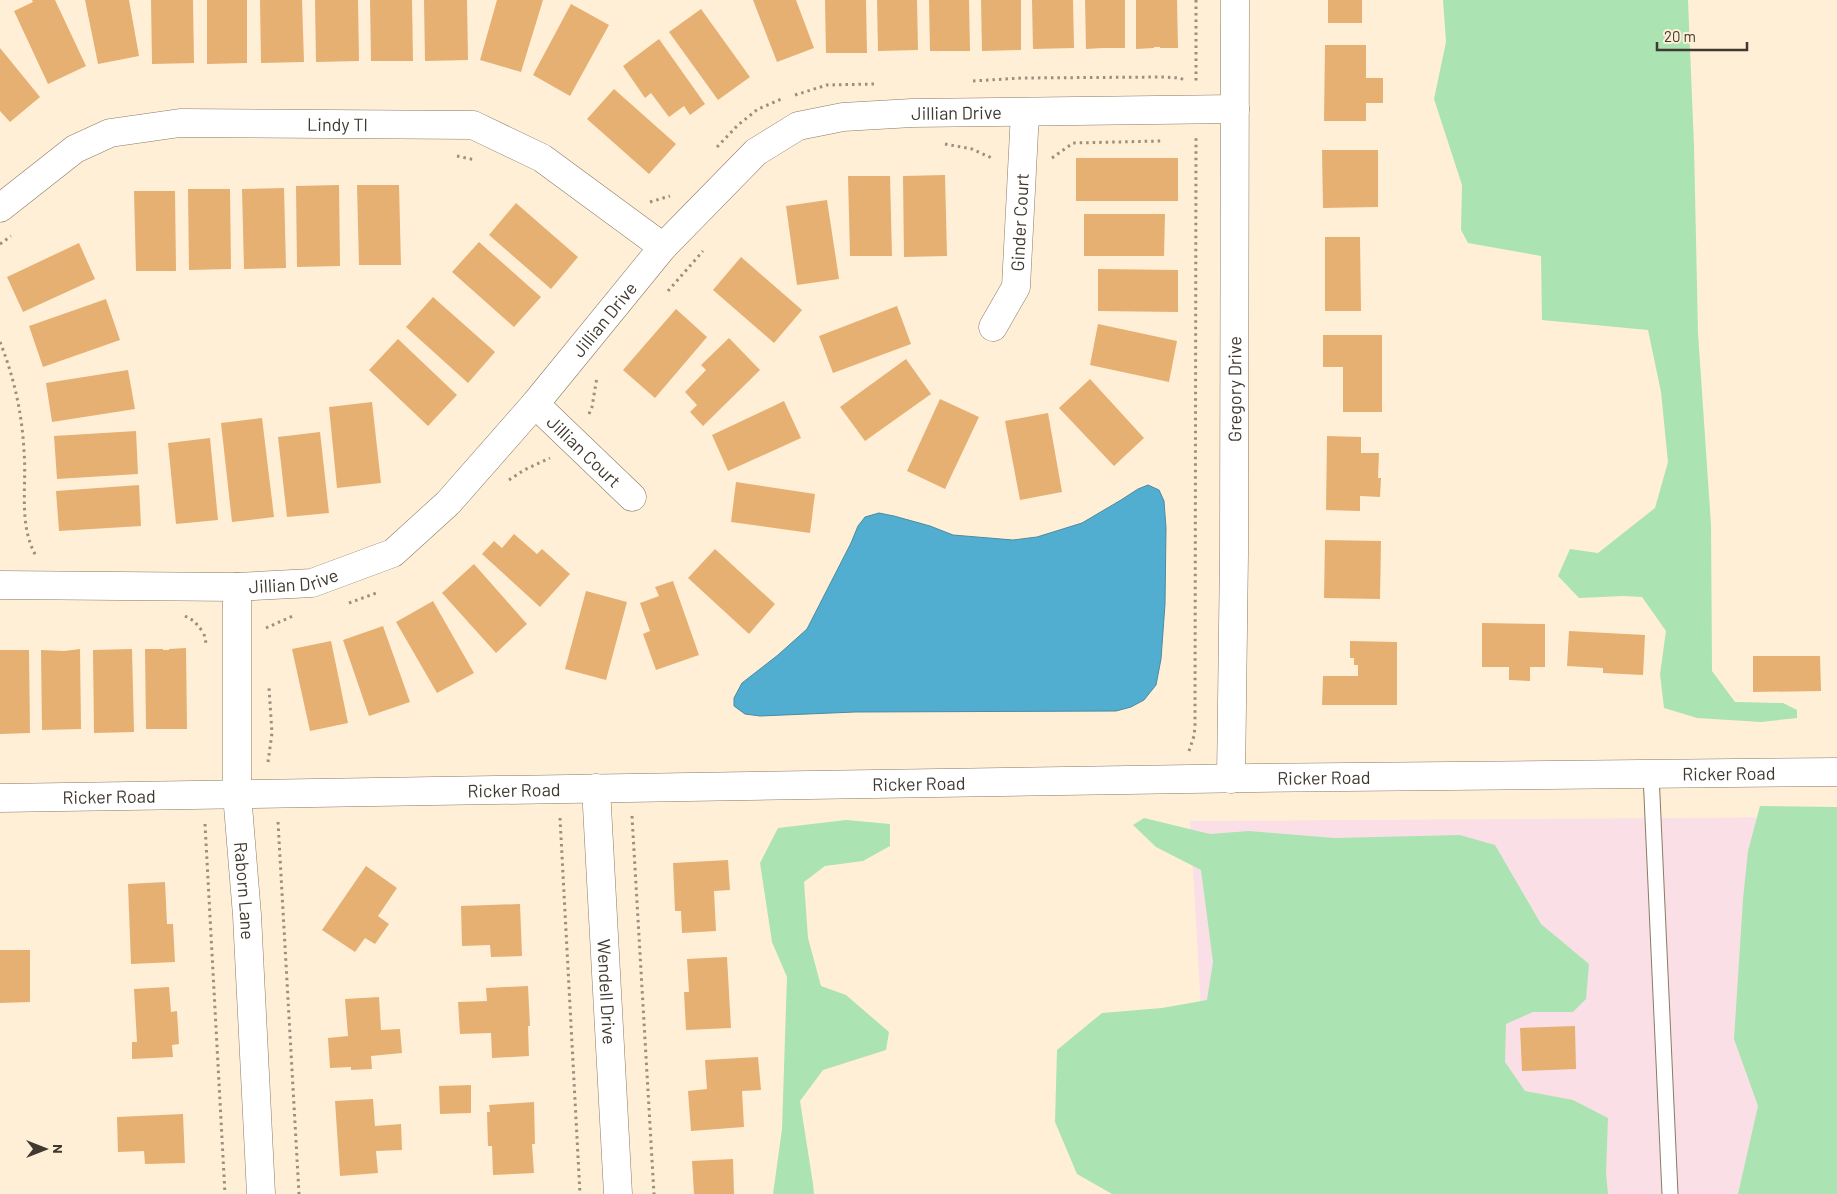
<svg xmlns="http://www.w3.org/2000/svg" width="1837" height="1194" viewBox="0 0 1837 1194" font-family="Barlow,sans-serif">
<rect width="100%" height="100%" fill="#ffefd7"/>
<polygon fill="#fae0e6" points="1837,817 1837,1194 1212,1194 1190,821"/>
<g fill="#abe3b3">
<polygon points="1443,0 1688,0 1694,146 1698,333 1711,525 1712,671 1735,702 1783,703 1797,710 1797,718 1761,722 1697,718 1664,708 1660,674 1666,631 1642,597 1623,596 1579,598 1558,576 1570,549 1598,553 1655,508 1668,462 1661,392 1648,330 1542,320 1541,256 1468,243 1461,230 1462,185 1434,99 1446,42"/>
<polygon points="1760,806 1837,807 1837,1194 1738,1194 1758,1106 1734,1039 1743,899 1748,851"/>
<polygon points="1144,818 1210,834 1249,831 1334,838 1460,835 1495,845 1541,924 1589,964 1586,999 1573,1012 1533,1012 1506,1024 1505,1062 1525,1091 1573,1100 1608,1118 1606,1173 1608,1194 1112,1194 1077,1174 1055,1122 1057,1050 1102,1013 1162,1008 1207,1000 1213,962 1201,870 1156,847 1133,825"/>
<polygon points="846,820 890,824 890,846 863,861 825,866 804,882 808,938 821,986 846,995 889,1032 886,1050 823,1070 800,1101 813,1184 814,1194 773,1194 782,1129 787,977 772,942 760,863 778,828"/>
</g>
<polygon fill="#51aed1" stroke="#4c8ba0" points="1148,485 1159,490 1164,501 1166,528 1165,604 1161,659 1156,685 1144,700 1131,707 1116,711 855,712 760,716 745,714 734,706 734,698 742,683 778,655 807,629 851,543 858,526 865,517 879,513 894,516 930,526 953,535 1013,540 1037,537 1082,523 1121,500 1138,489"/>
<g fill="#e6b072">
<polygon points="32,0 55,0 86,66 48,84 14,11 33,2"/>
<polygon points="85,0 129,0 139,56 98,64"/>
<polygon points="151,0 193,0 194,63 152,64"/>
<polygon points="207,0 247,0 247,63 207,64"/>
<polygon points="260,0 302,0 304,62 261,63"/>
<polygon points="315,0 358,0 359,61 316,62"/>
<polygon points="370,0 412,0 413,61 371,61"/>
<polygon points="424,0 467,0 468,60 425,61"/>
<polygon points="497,0 543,0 521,72 480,60"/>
<polygon points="753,0 796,0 814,48 777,62"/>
<polygon points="825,0 866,0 867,53 826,53"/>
<polygon points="877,0 917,0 918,50 878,51"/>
<polygon points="929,0 969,0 970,51 930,51"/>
<polygon points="981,0 1021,0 1021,50 982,51"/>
<polygon points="1032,0 1073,0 1074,48 1033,49"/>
<polygon points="1085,0 1125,0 1125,48 1102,48 1086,49"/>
<polygon points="1136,0 1177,0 1178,48 1160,48 1160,47 1154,47 1154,48 1136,49"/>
<rect x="1328" y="0" width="34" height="23"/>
<polygon points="571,4 609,25 570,96 533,75"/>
<polygon points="701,9 750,77 718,100 669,32"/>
<polygon points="659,39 705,104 690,115 684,106 669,117 651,93 645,98 623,66"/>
<polygon points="1325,45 1366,45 1366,78 1383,78 1383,103 1366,103 1366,121 1324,121"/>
<polygon points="0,48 40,97 10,122 0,111"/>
<polygon points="614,89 676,144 649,174 587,119"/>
<polygon points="1322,150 1378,150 1378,207 1323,208"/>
<rect x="1076" y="158" width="102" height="43"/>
<polygon points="945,175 947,256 904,257 903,176"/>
<polygon points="848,176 890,176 892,256 850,256"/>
<polygon points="339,185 340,266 297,267 296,186"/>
<polygon points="357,185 399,185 401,265 359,265"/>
<polygon points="284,188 286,268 244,269 242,189"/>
<polygon points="188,189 230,189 231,269 189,270"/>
<polygon points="134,191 175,191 176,271 136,271"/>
<polygon points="827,200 839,279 797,285 786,206"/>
<polygon points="516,203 578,257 551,289 489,235"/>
<polygon points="1084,214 1165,214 1164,256 1084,256"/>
<polygon points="1325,237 1360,237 1361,311 1325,311"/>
<polygon points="479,242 541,297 514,327 452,272"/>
<polygon points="79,243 95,279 23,312 7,277"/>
<polygon points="741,257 802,310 774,343 713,290"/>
<polygon points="1098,269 1178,270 1178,312 1098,311"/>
<polygon points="433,297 495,352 468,383 406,327"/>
<polygon points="106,299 120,340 43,367 29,326"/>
<polygon points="897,306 911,344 833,373 819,336"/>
<polygon points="676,309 707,337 655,398 623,370"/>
<polygon points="1098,324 1177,341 1169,382 1090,365"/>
<polygon points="1323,335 1382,335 1382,412 1343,412 1343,367 1323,367"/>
<polygon points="729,338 760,370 703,426 690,412 697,405 685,392 706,370 701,365"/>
<polygon points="398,339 457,395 428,426 369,370"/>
<polygon points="906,359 931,394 865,441 840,407"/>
<polygon points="128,370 135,409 52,422 46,383"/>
<polygon points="1090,379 1144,438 1114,466 1059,408"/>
<polygon points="940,399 979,417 945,489 907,471"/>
<polygon points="784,401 801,438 728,471 712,435"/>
<polygon points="372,402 381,483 337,488 329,407"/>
<polygon points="1048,413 1062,492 1020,500 1005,421"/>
<polygon points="262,418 274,517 232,522 221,423"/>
<polygon points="136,431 138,474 57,479 54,436"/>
<polygon points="320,432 329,513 287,517 278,437"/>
<polygon points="1327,436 1361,437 1361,453 1379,453 1378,478 1381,478 1380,497 1360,496 1360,511 1326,510"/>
<polygon points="210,438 218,520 176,524 168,443"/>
<polygon points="736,482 815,494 810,533 731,522"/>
<polygon points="139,485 141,526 59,531 56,491"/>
<polygon points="514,534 537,554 542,549 570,574 540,607 482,554 494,541 502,548"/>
<polygon points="1325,540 1381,541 1380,599 1324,598"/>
<polygon points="715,549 775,604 749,634 688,578"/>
<polygon points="474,564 527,624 496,653 442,593"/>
<polygon points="673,581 699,655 656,670 643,634 650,631 640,603 659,596 655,587"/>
<polygon points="586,591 627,602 606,680 565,669"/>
<polygon points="433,601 474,673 437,693 396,622"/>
<polygon points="1482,623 1545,624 1545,667 1530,667 1530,681 1509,680 1509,667 1482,667"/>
<polygon points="383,626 410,702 369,716 343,640"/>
<polygon points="1569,631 1645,635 1643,675 1603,673 1603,668 1567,666"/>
<polygon points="331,641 348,723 310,731 292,649"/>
<polygon points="1350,641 1397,642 1397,705 1322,705 1323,676 1358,676 1358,665 1354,665 1354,658 1350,658"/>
<polygon points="186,648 187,729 146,729 145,649 163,649 163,650 169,650 169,649"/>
<polygon points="80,649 81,729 42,730 41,650 64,651"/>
<polygon points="132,649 134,732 94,733 93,650"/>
<polygon points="0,650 29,650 30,733 0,734"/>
<polygon points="1753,656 1820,656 1821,691 1753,692"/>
<polygon points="728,860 730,890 714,891 716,931 682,933 681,911 675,911 673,863"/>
<polygon points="366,866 397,888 378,916 389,924 375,944 365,938 355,952 322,930"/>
<polygon points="165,882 167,924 173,924 175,962 131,964 128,884"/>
<polygon points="520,904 522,956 491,957 490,945 462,946 461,906"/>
<polygon points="0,950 30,950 30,1002 0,1003"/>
<polygon points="727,957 731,1028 686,1030 684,992 689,992 687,959"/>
<polygon points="528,986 530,1026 528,1026 529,1056 492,1058 491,1033 460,1034 458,1002 487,1001 486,988"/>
<polygon points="169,987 171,1012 177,1011 179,1044 172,1045 173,1057 132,1059 132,1042 137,1042 134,989"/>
<polygon points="379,997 381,1030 400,1029 402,1053 371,1056 372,1069 351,1070 351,1067 330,1068 328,1038 348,1036 345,999"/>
<polygon points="1575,1026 1576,1069 1522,1071 1520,1028"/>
<polygon points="758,1057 761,1090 742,1091 744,1127 691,1131 688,1091 707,1089 705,1060"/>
<polygon points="471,1085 471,1113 440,1114 439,1086"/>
<polygon points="373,1099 375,1126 401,1124 402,1150 376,1151 378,1173 340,1176 335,1101"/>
<polygon points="534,1102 535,1144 532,1144 534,1173 493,1175 492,1146 488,1146 487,1112 490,1112 489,1105"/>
<polygon points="183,1114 185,1163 145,1164 144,1151 118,1152 117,1117"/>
<polygon points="733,1159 734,1194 694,1194 692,1161"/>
</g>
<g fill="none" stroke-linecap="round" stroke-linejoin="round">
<g stroke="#897b65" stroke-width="17">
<polyline id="service" points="1651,774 1670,1194"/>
</g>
<g stroke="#897b65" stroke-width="29">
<g id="minor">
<path id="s1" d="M0,208L75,149L110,133L180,123L473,125L542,158L663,247"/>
<path id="s2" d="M993,327L1016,287L1025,112"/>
<path id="s3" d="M535,404L632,497"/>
<path id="s4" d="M0,585L237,587L312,583L393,553L448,503L535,404L663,247L756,152L798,126L843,117L912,113L1235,109"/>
<path id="s5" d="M237,587V794L247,915L261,1194"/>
<path id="s6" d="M596,788L618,1194"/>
</g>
</g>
<g stroke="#897b65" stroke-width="29">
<g id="tertiary">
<path id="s7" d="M1231,779L1234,554L1235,0"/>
<path id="s8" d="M0,798L1254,778L1837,772"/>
</g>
</g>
<g stroke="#9a907f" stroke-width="3" stroke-dasharray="2.5 4" stroke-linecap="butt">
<polyline points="1196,0 1196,82"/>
<polyline points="973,81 1021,78 1164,77 1180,78 1184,80"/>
<polyline points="795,95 827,85 875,84"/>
<polyline points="945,144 972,149 994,159"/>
<polyline points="717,147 738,125 758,109 784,98"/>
<polyline points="457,156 475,160"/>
<polyline points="1052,158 1073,143 1161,141"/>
<polyline points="650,202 670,196"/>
<polyline points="0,244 11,236"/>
<polyline points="668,291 703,251"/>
<path d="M0,342C14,377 22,413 24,451C27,486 18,524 36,556"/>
<polyline points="589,414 592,407 597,377"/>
<polyline points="509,480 524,470 550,458"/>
<polyline points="349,603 379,592"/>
<polyline points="185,616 194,621 204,633"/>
<polyline points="266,628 295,615"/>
<polyline points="204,634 206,643"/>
<polyline points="1189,751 1194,736 1195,726 1196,138"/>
<polyline points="268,762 272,733 269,688"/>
<polyline points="632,816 654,1194"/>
<polyline points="560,818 580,1194"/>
<polyline points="278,822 299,1194"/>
<polyline points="205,824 225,1194"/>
</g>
<use href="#service" stroke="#fff" stroke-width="15"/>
<use href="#minor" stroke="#fff" stroke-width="28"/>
<use href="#tertiary" stroke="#fff" stroke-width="28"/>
</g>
<g text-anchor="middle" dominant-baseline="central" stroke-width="4" stroke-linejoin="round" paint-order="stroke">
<g font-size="18" fill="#3f392f" stroke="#ffefd7">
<text stroke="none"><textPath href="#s4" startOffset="1149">Jillian Drive</textPath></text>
<text stroke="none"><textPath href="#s1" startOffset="362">Lindy Tl</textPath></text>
<text stroke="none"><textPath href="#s2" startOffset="111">Ginder Court</textPath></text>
<text stroke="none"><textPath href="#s4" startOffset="714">Jillian Drive</textPath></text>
<text stroke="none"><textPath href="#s7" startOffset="390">Gregory Drive</textPath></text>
<text stroke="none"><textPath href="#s3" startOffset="68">Jillian Court</textPath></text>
<text stroke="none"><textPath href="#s4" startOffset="294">Jillian Drive</textPath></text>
<text stroke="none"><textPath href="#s8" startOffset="1729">Ricker Road</textPath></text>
<text stroke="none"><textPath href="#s8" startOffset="1324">Ricker Road</textPath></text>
<text stroke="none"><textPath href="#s8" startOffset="919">Ricker Road</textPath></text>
<text stroke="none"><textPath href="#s8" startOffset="514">Ricker Road</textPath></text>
<text stroke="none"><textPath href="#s8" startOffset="109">Ricker Road</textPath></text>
<text stroke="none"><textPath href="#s5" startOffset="304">Raborn Lane</textPath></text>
<text stroke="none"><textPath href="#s6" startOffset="204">Wendell Drive</textPath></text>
</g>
</g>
<g transform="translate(45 1149) rotate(90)" stroke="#ffefd7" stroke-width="4" paint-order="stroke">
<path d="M0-4L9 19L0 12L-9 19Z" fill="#3f392f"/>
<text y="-8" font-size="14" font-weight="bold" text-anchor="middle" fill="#3f392f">N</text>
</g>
<path d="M1657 42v8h90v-8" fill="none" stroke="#3f392f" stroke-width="2.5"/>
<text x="1664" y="42" font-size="15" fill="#3f392f" stroke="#ffefd7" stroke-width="4" paint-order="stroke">20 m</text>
</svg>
